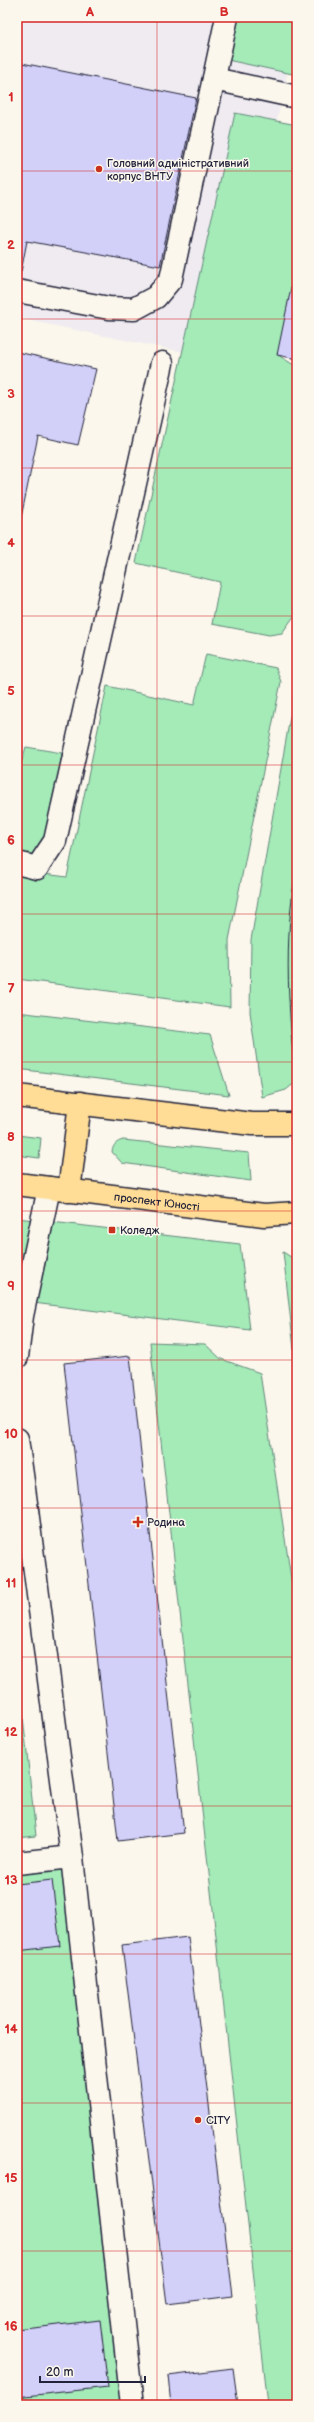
<svg xmlns="http://www.w3.org/2000/svg" width="314" height="2422" viewBox="0 0 314 2422" font-family="'Balsamiq Sans',sans-serif">
<rect width="100%" height="100%" fill="#fbf7ec"/>
<filter id="ink" filterUnits="userSpaceOnUse"><feTurbulence type="fractalNoise" baseFrequency=".025" numOctaves="2"/><feDisplacementMap in="SourceGraphic" scale="8" xChannelSelector="R" yChannelSelector="G"/><feConvolveMatrix kernelMatrix="1 2 1 2 8 2 1 2 1" color-interpolation-filters="sRGB"/></filter>
<g filter="url(#ink)">
<polygon fill="#efebf0" points="17,17 297,17 297,29 277,121 222,360 17,318"/>
<g fill="#a4ebb8" stroke="#63867a">
<polygon points="227,17 297,17 297,75 218,58"/>
<polygon points="235,113 297,125 297,259 278,355 297,367 297,612 282,633 269,635 212,624 220,582 136,563"/>
<polygon points="206,654 276,668 281,682 229,940 230,1007 17,979 17,776 26,747 62,753 44,874 67,877 107,686 194,705"/>
<polygon points="297,677 297,1081 286,1090 262,1097 250,1012 251,940"/>
<polygon points="17,1012 210,1035 229,1095 17,1069"/>
<polygon points="17,1135 41,1138 39,1158 17,1155"/>
<path d="M123,1140L249,1153L251,1181L122,1163L112,1152C113,1145 116,1142 123,1140Z"/>
<polygon points="17,1218 240,1244 250,1330 17,1301"/>
<polygon points="283,1252 297,1261 297,1376"/>
<polygon points="150,1342 205,1344 221,1359 260,1373 297,1618 297,2029 294,2032 297,2056 297,2405 268,2405"/>
<polygon points="17,1661 36,1836 17,1838"/>
<polygon points="63,1869 121,2405 17,2405 17,1874"/>
</g>
<g fill="#d2d0f9" stroke="#22223b">
<polygon points="17,62 196,98 160,266 27,241 21,272 17,271"/>
<polygon points="297,259 297,359 277,355"/>
<polygon points="17,352 96,369 78,445 38,436 17,537"/>
<polygon points="130,1356 184,1833 118,1841 64,1363"/>
<polygon points="52,1880 60,1946 17,1951 17,1884"/>
<polygon points="188,1937 233,2296 167,2304 122,1945"/>
<polygon points="100,2320 108,2387 17,2397 17,2330"/>
<polygon points="233,2368 238,2405 171,2405 168,2376"/>
</g>
<g fill="none" stroke-linecap="round" stroke-linejoin="round">
<g stroke="#22223b" stroke-width="25">
<g id="minor">
<polyline points="214,79 297,97"/>
<polyline points="17,291 109,308 134,309 156,297 171,279 227,17"/>
<polyline points="17,863 37,868 55,841 162,363"/>
<polyline points="17,1357 22,1316 49,1188"/>
<polyline points="17,1439 27,1510"/>
<polyline points="17,1509 27,1510 72,1857 132,2405"/>
<polyline points="17,1863 72,1857"/>
</g>
</g>
<g stroke="#22223b" stroke-width="25">
<g id="major">
<polyline points="17,1096 252,1124 297,1124"/>
<path id="s1" d="M17,1184L264,1215L297,1213"/>
<polyline points="69,1191 80,1103"/>
</g>
</g>
<use href="#minor" stroke="#fbf7ec" stroke-width="22"/>
<use href="#major" stroke="#ffdd96" stroke-width="22"/>
<path stroke="#22223b" stroke-width="1" d="M297,866C282,943 289,1018 297,1095"/>
</g>
</g>
<path fill="none" stroke="#d62828" stroke-width="1" stroke-opacity="0.55" d="M157,17V2405M17,171H297M17,319H297M17,468H297M17,616H297M17,765H297M17,914H297M17,1062H297M17,1211H297M17,1360H297M17,1508H297M17,1657H297M17,1806H297M17,1954H297M17,2103H297M17,2251H297"/>
<g fill="#c8321e" stroke="#fbf7ec" stroke-width="1.5">
<circle cx="99" cy="169" r="4"/>
<rect x="108" y="1226" width="8" height="8" rx="2"/>
<path d="M136 1516h4v4h4v4h-4v4h-4v-4h-4v-4h4z"/>
<circle cx="198" cy="2120" r="4"/>
</g>
<g text-anchor="middle" dominant-baseline="central" stroke-width="3" stroke-linejoin="round" paint-order="stroke">
<g font-size="11" fill="#22223b" stroke="#fbf7ec" text-anchor="start">
<text x="107" y="163">Головний адміністративний<tspan x="107" dy="13">корпус ВНТУ</tspan></text>
<text x="120" y="1230">Коледж</text>
<text x="147" y="1522">Родина</text>
<text x="206" y="2120">CITY</text>
</g>
<g font-size="11" fill="#22223b" stroke="#fbf7ec">
<text stroke="none"><textPath href="#s1" startOffset="141">проспект Юності</textPath></text>
</g>
</g>
<rect width="314" height="2422" fill="none" stroke="#fbf7ec" stroke-width="44"/>
<path d="M40 2376v6h105v-6" fill="none" stroke="#22223b" stroke-width="2"/>
<text x="46" y="2376" font-size="12" fill="#22223b" stroke="#fbf7ec" stroke-width="3" paint-order="stroke">20 m</text>
<rect x="22" y="22" width="270" height="2378" fill="none" stroke="#d62828" stroke-width="1.5"/>
<g font-size="13" text-anchor="middle" font-weight="bold" fill="#d62828">
<text x="90" y="16">A</text>
<text x="224" y="16">B</text>
<text x="11" y="101">1</text>
<text x="11" y="249">2</text>
<text x="11" y="398">3</text>
<text x="11" y="547">4</text>
<text x="11" y="695">5</text>
<text x="11" y="844">6</text>
<text x="11" y="993">7</text>
<text x="11" y="1141">8</text>
<text x="11" y="1290">9</text>
<text x="11" y="1438">10</text>
<text x="11" y="1587">11</text>
<text x="11" y="1736">12</text>
<text x="11" y="1884">13</text>
<text x="11" y="2033">14</text>
<text x="11" y="2182">15</text>
<text x="11" y="2330">16</text>
</g>
</svg>
